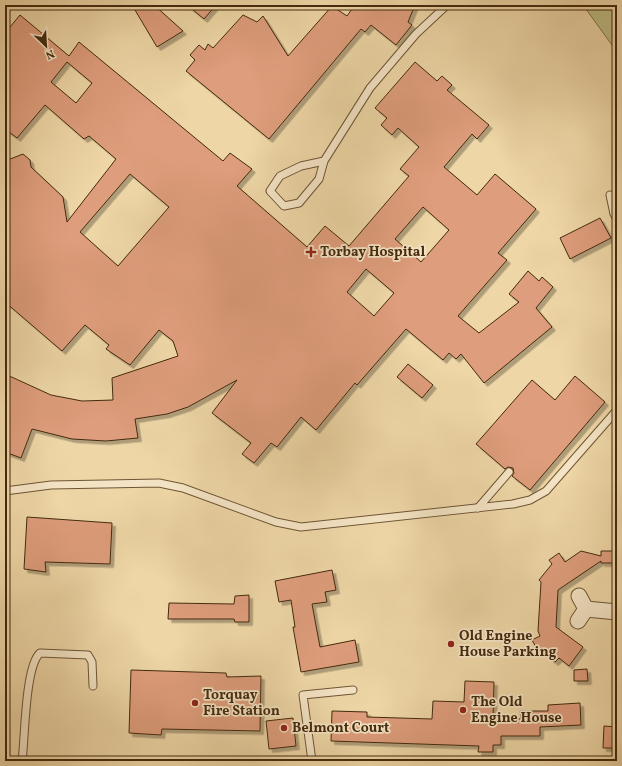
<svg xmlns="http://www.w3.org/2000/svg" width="622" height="766" viewBox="0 0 622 766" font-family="Vollkorn,serif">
<defs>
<filter id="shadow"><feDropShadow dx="3.5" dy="3.5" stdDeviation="0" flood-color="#0004"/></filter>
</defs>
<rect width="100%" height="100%" fill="#eed6a6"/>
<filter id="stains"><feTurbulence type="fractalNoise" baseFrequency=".005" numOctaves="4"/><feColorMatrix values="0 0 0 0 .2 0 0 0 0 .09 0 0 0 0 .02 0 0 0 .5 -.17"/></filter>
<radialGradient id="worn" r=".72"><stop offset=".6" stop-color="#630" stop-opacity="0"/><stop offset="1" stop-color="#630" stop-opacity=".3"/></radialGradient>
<polygon fill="#bfbc82" stroke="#817348" points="583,5 617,5 617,52"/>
<g fill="#de9d7b" stroke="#432a0e" fill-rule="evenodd" filter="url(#shadow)">
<polygon points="132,5 154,5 183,31 157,47"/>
<polygon points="187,5 216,5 204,19"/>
<polygon points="358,5 415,5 408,22 412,25 396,45 371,25 365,32 361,29 269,139 186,71 195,60 190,55 199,45 205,50 208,44 213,48 243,15 257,22 263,16 288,56 332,6 347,16 354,6"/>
<path d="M20,15L69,56L79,42L223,161L230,153L252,169L237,186L307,247L325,226L349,246L409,176L400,169L419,147L398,128L392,135L381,125L387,118L375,108L415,62L437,81L442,76L452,85L447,90L489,125L477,139L472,134L444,167L477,195L495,174L536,209L498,253L507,260L458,316L479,333L519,302L509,294L528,271L539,281L542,277L553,287L536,308L552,327L484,383L461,354L456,359L449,353L443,360L406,329L357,385L355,383L316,430L301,417L277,447L271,443L254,463L242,454L251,443L212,413L237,380L188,407L167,414L135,419L138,438L106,441L72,439L32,429L21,458L5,452V434L10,421L5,419V374L51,395L82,401L113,400L112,378L178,356L173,341L159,330L130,365L106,349L109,345L85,325L62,351L5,302V161L23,154L30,160L31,167L63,197L67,222L116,159L89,136L84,139L45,105L17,138L5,129V33ZM67,62L92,83L76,103L51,82ZM130,174L169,207L118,266L80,232ZM423,207L449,230L421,262L395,239ZM366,269L394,293L374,316L347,292Z"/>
<polygon points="600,218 611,238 570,259 560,238"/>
<polygon points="408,364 433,385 422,398 397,377"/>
<polygon points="575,376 605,402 530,490 512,476 514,473 513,468 508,467 505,469 476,444 532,380 555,400"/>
<polygon points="27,517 112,523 110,564 45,562 46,572 24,569"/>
<polygon points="581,551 601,556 601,551 617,551 617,563 601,563 601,561 558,590 556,627 583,647 569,666 559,658 555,662 537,649 532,640 540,636 538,631 541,582 539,580 552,564 549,560 559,553 565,562"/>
<polygon points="332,570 336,590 325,592 327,602 312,604 320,647 355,640 359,662 301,672 293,627 295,627 291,600 279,602 275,581"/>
<polygon points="249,595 249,622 235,622 234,619 168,619 169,603 234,604 235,596"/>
<polygon points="587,669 588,681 574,681 574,670"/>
<polygon points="131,670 226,673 227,677 261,676 260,731 162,729 161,735 129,733"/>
<polygon points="465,681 494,682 493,718 521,719 520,711 548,711 548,705 580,703 581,725 540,727 540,736 501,736 501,745 493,745 493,752 478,752 479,746 331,741 332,711 367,712 367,717 432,719 433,701 464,702"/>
<polygon points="293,718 296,746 269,749 266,721"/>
<polygon points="604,726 617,727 617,748 603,748"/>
</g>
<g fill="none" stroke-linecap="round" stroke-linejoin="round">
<g stroke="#6e5534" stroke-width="9">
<g id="service">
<polyline points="324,161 301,166 280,176 270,191 284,206 299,203 319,179 324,161 370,88 416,34 447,5"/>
<polyline points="610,195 614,214 617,219"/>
<polyline points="5,491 51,485 159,483 183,488 276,522 301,527 513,504 530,500 546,491 617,410"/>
<polyline points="478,508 509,472"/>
<path d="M22,761C25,739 25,666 40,653L88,655L92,662L93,686"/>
<polyline points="312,761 303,695 353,690"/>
</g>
</g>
<g stroke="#6e5534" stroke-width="17">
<g id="minor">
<polyline points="579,596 586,609"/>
<polyline points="578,621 586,609 617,612"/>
</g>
</g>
<use href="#service" stroke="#f4e4c5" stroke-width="7"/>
<use href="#minor" stroke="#f4e4c5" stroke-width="15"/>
</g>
<g fill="#8f2418" stroke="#f4e4c5" stroke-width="1.5">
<path d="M309 246h4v4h4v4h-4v4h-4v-4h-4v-4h4z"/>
<circle cx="451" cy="644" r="4"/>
<circle cx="195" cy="703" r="4"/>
<circle cx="463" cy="710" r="4"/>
<circle cx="284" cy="728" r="4"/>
</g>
<g text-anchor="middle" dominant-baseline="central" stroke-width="3.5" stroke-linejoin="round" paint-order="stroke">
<g font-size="14" font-weight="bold" fill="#432a0e" stroke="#f4e4c5" text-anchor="start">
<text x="320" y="252">Torbay Hospital</text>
<text x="459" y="636">Old Engine<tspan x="459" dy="16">House Parking</tspan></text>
<text x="203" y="695">Torquay<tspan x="203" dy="16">Fire Station</tspan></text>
<text x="471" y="702">The Old<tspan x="471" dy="16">Engine House</tspan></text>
<text x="292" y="728">Belmont Court</text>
</g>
</g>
<rect width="622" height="766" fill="none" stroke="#eed6a6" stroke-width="20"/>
<rect x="6" y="6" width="610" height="754" fill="none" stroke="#432a0e" stroke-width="2"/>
<rect x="10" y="10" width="602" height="746" fill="none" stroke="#432a0e"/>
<g transform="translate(46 46) rotate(155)" stroke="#f4e4c5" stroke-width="3" paint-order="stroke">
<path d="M0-3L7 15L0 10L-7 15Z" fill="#432a0e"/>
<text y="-6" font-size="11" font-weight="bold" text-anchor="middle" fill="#432a0e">N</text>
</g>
<rect width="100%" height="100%" filter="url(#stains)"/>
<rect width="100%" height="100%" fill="url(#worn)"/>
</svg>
